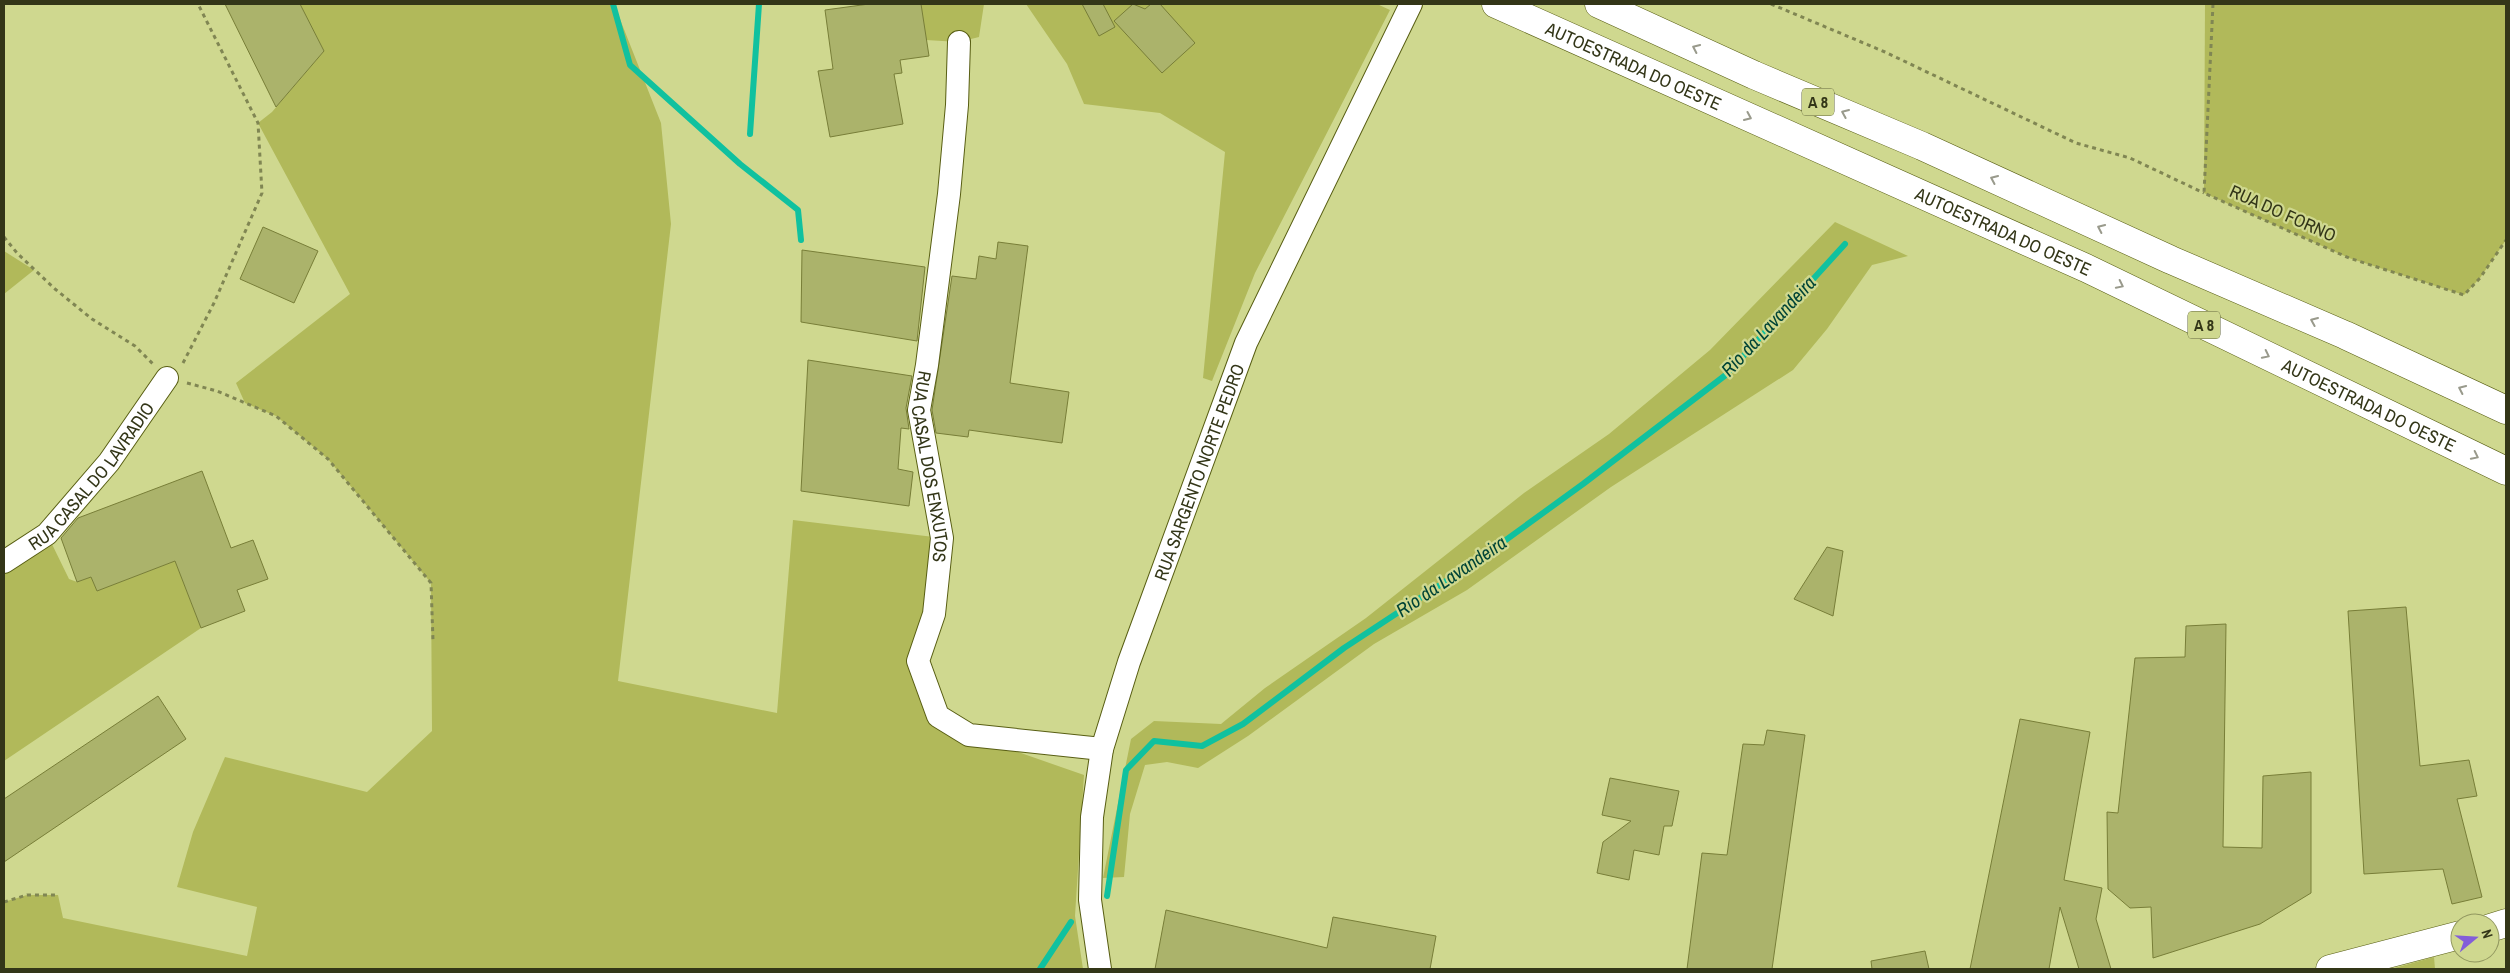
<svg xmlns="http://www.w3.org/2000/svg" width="2510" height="973" viewBox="0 0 2510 973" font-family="'Archivo Narrow',sans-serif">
<rect width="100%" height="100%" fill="#cfd88f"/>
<g fill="#b1b95a">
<polygon points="300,4 614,4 661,123 671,224 618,681 777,713 793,520 942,538 918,661 938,716 969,735 1084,775 1075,916 1083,969 4,969 4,902 27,895 58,895 63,918 247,956 257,907 177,887 193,832 225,757 367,792 432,731 431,583 328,459 276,416 245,403 236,383 350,294 258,123 272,112 324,51"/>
<polygon points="921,4 984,4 979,37 959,42 926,40"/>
<polygon points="1026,4 1377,4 1390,10 1255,273 1212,381 1203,378 1225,152 1160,113 1084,104 1067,64"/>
<polygon points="2205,4 2506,4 2506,240 2480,278 2464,295 2349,258 2204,193"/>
<polygon points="1835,222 1908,256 1872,265 1827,329 1793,370 1611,487 1467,590 1374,644 1248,736 1198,768 1167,762 1145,765 1130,814 1124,877 1103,878 1131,739 1154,721 1221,724 1265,688 1366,618 1524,493 1609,434 1710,350"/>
<polygon points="4,251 34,270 4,294"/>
<polygon points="47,534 69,579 77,582 91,577 97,591 175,561 201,628 4,761 4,562"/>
<polygon points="2434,957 2435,969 2391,969"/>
</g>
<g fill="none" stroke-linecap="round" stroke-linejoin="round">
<g stroke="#10c19f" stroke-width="6">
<polyline points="613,4 630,65 740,164 798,210 801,240"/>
<polyline points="750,134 759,4"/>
<polyline points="1107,896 1126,770 1154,741 1202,746 1243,724 1344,648 1481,558 1583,484 1727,374 1845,244"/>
<polyline points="1040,969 1071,922"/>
</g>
</g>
<g fill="#abb36b" stroke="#787e38">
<polygon points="225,4 300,4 324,51 276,107"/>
<polygon points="869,4 921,4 929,56 900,60 902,73 894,74 903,124 830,137 818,71 833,69 825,10"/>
<polygon points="1082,4 1103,4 1115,27 1099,36"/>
<polygon points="1133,4 1145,9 1151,4 1160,4 1195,43 1162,73 1114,21"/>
<polygon points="263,227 318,251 294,303 240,279"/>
<polygon points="998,242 1028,246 1010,383 1069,392 1062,443 969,430 968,437 936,433 932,410 952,276 976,279 979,256 996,259"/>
<polygon points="802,250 925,267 917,341 801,322"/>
<polygon points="808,360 912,376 906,408 909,429 901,428 898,469 913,472 909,506 801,491"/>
<polygon points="202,471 231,548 253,540 268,579 237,590 245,611 201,628 175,561 97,591 91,577 77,582 61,538 78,518"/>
<polygon points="1827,547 1843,551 1833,616 1794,599"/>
<polygon points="2406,607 2420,766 2469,760 2477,796 2457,799 2482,897 2452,904 2443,869 2364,874 2348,611"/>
<polygon points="2226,624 2223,847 2262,848 2263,776 2311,772 2311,893 2260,924 2153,958 2151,907 2130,908 2108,889 2107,812 2118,813 2135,658 2185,657 2186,626"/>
<polygon points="158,696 186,739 4,862 4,799"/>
<polygon points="2020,719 2090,732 2064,880 2102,888 2096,919 2111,969 2079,969 2060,907 2049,969 1970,969"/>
<polygon points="1767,730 1805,735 1772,969 1687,969 1702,853 1727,855 1743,744 1764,745"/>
<polygon points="1610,778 1679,791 1672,826 1664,826 1659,855 1634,850 1629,880 1597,873 1603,842 1631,821 1602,815"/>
<polygon points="1166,910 1327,948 1333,917 1436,936 1430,969 1155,969"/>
<polygon points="1925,951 1929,969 1872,969 1871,961"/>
</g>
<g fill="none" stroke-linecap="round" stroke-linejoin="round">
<g stroke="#585e13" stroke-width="24">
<g id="minor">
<path id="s1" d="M959,42L957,105L949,194L927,365L919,410L942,538L934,614L918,661L938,716L969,735L1102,749"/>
<path id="s2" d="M4,562L47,534L109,462L167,378"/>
<path id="s3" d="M1100,969L1090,900L1092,817L1102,749L1129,662L1246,343L1411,4"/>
</g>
</g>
<g stroke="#585e13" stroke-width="29">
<g id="major">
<polyline points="2490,928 2506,923"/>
<polyline points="2330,969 2460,935"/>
</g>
</g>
<g stroke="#585e13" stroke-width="29">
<g id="highway">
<path id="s4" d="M1496,4L2086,268L2506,471"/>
<polyline points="1599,4 1754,75 1922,146 2171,260 2345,335 2506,410"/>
</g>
</g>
<g stroke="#808653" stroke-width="3" stroke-dasharray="4 4" stroke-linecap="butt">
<polyline points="1771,4 1885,52 2076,143 2130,158 2204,193"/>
<polyline points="2213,4 2204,193 2349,258 2464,295 2480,278 2506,240"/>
<polyline points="4,237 17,253 55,289 92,319 135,346 153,364"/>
<polyline points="183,363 214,303 262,193 258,123 198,4"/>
<polyline points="187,383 217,391 276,416 328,459 431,583 433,641"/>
<polyline points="4,902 27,895 58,895"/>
</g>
<use href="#minor" stroke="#fff" stroke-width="22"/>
<use href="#major" stroke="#fff" stroke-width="28"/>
<use href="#highway" stroke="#fff" stroke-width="28"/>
</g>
<defs><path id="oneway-chevron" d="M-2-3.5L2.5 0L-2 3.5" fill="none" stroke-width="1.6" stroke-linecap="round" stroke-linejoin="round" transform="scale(1.25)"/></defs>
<g stroke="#999a8c">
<use href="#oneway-chevron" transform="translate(1696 48) rotate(-155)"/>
<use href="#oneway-chevron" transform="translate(1845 113) rotate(-157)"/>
<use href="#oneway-chevron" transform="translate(1748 117) rotate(24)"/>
<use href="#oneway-chevron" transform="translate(1994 179) rotate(-156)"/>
<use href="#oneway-chevron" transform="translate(2101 228) rotate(-155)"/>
<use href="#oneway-chevron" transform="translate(2120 285) rotate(26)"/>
<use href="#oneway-chevron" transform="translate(2314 321) rotate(-157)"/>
<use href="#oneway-chevron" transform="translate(2266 355) rotate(26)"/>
<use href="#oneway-chevron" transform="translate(2462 389) rotate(-155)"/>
<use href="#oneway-chevron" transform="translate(2475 456) rotate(26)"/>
</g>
<g text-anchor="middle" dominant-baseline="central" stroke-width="4.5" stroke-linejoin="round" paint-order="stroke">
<g fill="#cfd88f" stroke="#62673c" stroke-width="1">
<rect x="1802" y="88.5" width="32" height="27" rx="4"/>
<rect x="2188" y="311.5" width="32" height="27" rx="4"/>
</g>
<g font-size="16" font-weight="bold" fill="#333618">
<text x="1818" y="102">A 8</text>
<text x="2204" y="325">A 8</text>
</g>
<g font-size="18" fill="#333618" stroke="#cfd88f">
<text stroke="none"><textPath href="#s4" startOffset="151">AUTOESTRADA DO OESTE</textPath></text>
<text transform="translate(2283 213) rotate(24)">RUA DO FORNO</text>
<text stroke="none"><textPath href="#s4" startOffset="556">AUTOESTRADA DO OESTE</textPath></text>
<text stroke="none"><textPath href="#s4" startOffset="961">AUTOESTRADA DO OESTE</textPath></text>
<text stroke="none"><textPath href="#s1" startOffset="428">RUA CASAL DOS ENXUTOS</textPath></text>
<text stroke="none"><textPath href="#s3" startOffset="515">RUA SARGENTO NORTE PEDRO</textPath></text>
<text stroke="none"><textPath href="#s2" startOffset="124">RUA CASAL DO LAVRADIO</textPath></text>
</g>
<g font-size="19" font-style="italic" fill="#004436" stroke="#cfd88f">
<text transform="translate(1768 326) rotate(-47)">Rio da Lavandeira</text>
<text transform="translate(1451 576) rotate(-34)">Rio da Lavandeira</text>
</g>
</g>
<rect width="2510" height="973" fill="none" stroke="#333618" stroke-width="10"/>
<g transform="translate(2475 938) rotate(72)"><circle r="24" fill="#cfd88f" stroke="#91975f"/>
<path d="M0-4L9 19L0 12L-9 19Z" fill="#835ed9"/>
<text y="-8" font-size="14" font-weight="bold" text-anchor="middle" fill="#333618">N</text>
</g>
</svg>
